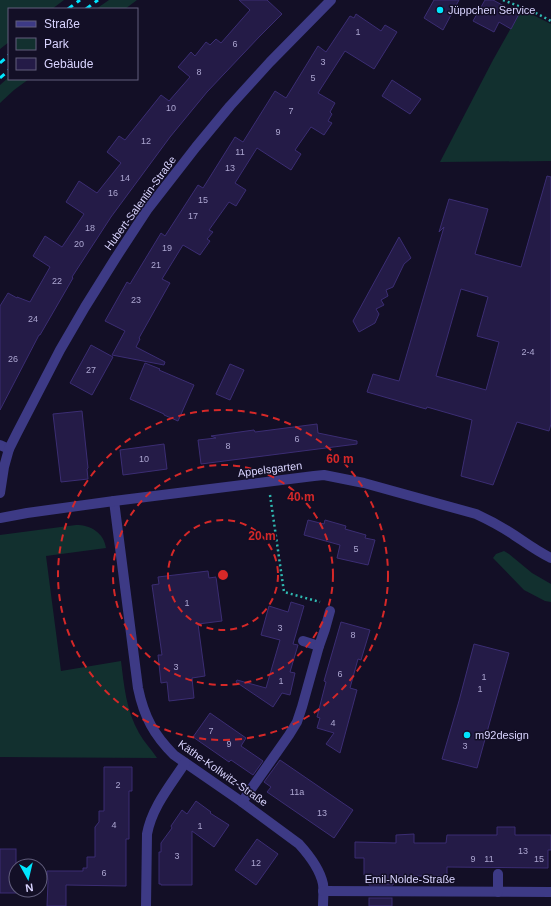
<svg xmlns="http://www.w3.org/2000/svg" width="551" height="906" viewBox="0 0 551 906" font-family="Arial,sans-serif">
<rect width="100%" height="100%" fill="#130f26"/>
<g fill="#12302f">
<polygon points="0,0 64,0 52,9 9,9 9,42 0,49"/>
<polygon points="109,0 137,0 125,9 96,9"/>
<polygon points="521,10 533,15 551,24 551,161 440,162 493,60"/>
<polygon points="9,77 9,79 29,79 14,90 0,103 0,85"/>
<path d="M76,525C91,525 104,533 106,548L46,556L61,671L121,661C124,685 126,710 139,733C144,742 151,749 157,758L0,757V535Z"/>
<polygon points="504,551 509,554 532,573 551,584 551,602 545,601 524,590 493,558 496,554"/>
</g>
<g fill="#241b47" stroke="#3b2d73" fill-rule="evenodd">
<polygon points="239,0 267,0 282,14 260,36 207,92 170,137 111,217 72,277 73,278 40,335 39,335 0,410 0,306 8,293 17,298 17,297 30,302 50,267 33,256 45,236 62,247 84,214 66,202 79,181 97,193 121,163 107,152 119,136 125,140 161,95 169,101 190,77 178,67 191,52 195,56 206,42 210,45 216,39 221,43 250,10"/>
<polygon points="434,0 459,0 443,30 424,18"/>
<polygon points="485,0 493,0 519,14 511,29 499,22 494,32 473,21"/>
<polygon points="356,14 381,31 385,25 397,32 374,69 345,51 318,93 335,103 330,112 332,114 328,121 332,123 324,135 311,127 295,150 301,154 291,170 257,148 235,183 246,190 236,206 229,202 209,230 213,232 207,239 210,241 200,255 183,245 162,279 170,283 139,338 140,339 136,347 165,362 164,365 112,355 125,331 105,321 127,282 130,284 161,233 165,236 198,185 203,188 235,137 243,142 275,91 286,98 318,46 326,52 350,16 354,18"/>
<polygon points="392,80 421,99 410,114 382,96"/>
<path d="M547,176L551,177V424L549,431L517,422L493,485L461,476L472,420L427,407L426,409L367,392L373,374L399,381L444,227L439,232L449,199L488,209L475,254L521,267ZM461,289L488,297L477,336L499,342L486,390L436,376Z"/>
<polygon points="399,237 411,258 404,264 393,287 386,290 388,296 381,300 384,305 376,309 379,314 375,323 359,332 353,321"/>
<polygon points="91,345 113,357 92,395 70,383"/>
<polygon points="145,363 160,369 159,370 194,385 178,421 164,415 164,414 130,399"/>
<polygon points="230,364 244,370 230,400 216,394"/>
<polygon points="82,411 88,468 87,469 88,479 61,482 53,414"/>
<polygon points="317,424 318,433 357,441 357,444 201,464 198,440 216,438 211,436 254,430 255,432"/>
<polygon points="164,444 167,469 123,475 120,450"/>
<polygon points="308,520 324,524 325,520 346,526 345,529 366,535 365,538 375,540 368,565 337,558 340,545 304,535"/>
<polygon points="208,571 209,578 216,577 222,621 198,624 205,676 192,678 194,698 169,701 167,682 161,683 158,655 162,655 152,585 159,584 158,577"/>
<polygon points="291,602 304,606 293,644 298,645 290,672 295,673 290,695 282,693 273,707 236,682 237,680 266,688 280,640 261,635 269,606 288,612"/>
<polygon points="341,622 370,630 361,660 358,659 350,688 357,690 340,753 326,744 334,733 317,728 320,718 317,717 326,682 324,681"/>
<polygon points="474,644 509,653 477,768 442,759 459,701"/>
<polygon points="210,713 246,738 241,746 263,761 253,775 231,760 229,762 193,737"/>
<polygon points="280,760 353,810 334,838 267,792 271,787 264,782"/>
<polygon points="104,767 132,767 132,791 129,791 129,839 126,839 126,886 66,885 66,906 47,906 48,882 47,871 83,871 83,868 87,868 87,857 95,857 95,827 99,822 99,811 104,811"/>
<polygon points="196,801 211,812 210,813 229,825 214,847 192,831 192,885 161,885 161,884 159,884 159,852 161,852 161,843 172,828 171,826 182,810 187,814"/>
<polygon points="497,827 515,827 515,835 551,835 551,850 548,850 548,868 447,867 447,876 393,876 393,885 369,885 369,875 364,875 364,858 355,858 355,842 396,843 396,835 414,834 414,843 446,843 447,835 497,835"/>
<polygon points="257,839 278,854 256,885 235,870"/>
<rect x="0" y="849" width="16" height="44"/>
<rect x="369" y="898" width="23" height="8"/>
</g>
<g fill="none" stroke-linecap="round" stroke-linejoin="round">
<g stroke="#2fb8b0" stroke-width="2.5" stroke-dasharray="2 3" stroke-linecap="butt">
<polyline points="503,0 534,12 551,21"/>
<polyline points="270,495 284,592 320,602"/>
</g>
<g stroke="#3d3a85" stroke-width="10">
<polyline points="0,445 9,449"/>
<polyline points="0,493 4,467 9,449 17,433 60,350 85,307 115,259 147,210 196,147 230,106 270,62 331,0"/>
<path d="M114,501L138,688C144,717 154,735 174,755L242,802L299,844C309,855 320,869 323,884C324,891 323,899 323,906"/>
<path d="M0,518L27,513L114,501L314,476L324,475L364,483L476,514C489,520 502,527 514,535C526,543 538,552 551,558"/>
<polyline points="303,641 319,646"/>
<polyline points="242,802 289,735 297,722 302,707 319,646 325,629 330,611"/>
<polyline points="323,891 551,892"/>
<polyline points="498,892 498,874"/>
<path d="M146,906L147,834C152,807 170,786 185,763"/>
</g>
<g stroke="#00e5ff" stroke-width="3" stroke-dasharray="6 5" stroke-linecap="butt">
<polyline points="68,9 80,0"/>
<polyline points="86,9 98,0"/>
<polyline points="0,63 9,55"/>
<polyline points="0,78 9,70"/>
</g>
</g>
<g fill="none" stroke="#d62828" stroke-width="2" stroke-dasharray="7 5">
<circle cx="223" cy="575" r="55"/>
<circle cx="223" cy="575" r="110"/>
<circle cx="223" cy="575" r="165"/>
</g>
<g fill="#00e5ff" stroke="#130f26" stroke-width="1.5">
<circle cx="440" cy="10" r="4"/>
<circle cx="467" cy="735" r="4"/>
</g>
<g text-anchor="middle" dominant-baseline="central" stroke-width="3" stroke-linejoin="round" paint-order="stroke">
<g font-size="9" fill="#aca6d1">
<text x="358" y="32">1</text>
<text x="235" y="44">6</text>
<text x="323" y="62">3</text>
<text x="199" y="72">8</text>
<text x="313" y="78">5</text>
<text x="171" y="108">10</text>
<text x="291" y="111">7</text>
<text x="278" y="132">9</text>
<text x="146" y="141">12</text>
<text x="240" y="152">11</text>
<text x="230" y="168">13</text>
<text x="125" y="178">14</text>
<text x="113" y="193">16</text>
<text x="203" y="200">15</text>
<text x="193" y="216">17</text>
<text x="90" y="228">18</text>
<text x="79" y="244">20</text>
<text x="167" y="248">19</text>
<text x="156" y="265">21</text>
<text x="57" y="281">22</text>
<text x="136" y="300">23</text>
<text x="33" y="319">24</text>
<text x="528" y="352">2-4</text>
<text x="13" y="359">26</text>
<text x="91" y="370">27</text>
<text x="297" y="439">6</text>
<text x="228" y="446">8</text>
<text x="144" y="459">10</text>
<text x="356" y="549">5</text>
<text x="187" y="603">1</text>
<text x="280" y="628">3</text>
<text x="353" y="635">8</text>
<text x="176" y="667">3</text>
<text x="340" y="674">6</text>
<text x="484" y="677">1</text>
<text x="281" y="681">1</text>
<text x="480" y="689">1</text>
<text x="333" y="723">4</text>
<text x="211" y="731">7</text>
<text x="229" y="744">9</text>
<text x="465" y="746">3</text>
<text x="118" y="785">2</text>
<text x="297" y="792">11a</text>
<text x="322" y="813">13</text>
<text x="114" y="825">4</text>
<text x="200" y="826">1</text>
<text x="523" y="851">13</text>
<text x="177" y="856">3</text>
<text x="473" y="859">9</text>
<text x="489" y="859">11</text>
<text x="539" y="859">15</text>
<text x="256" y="863">12</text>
<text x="104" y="873">6</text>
</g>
<g font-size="11" fill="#d9d4ff" stroke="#130f26" text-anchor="start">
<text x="448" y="10">Jüppchen Service</text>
<text x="475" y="735">m92design</text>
</g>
<g font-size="11" fill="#d9d4ff" stroke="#130f26">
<text transform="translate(140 203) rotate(-54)">Hubert-Salentin-Straße</text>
<text transform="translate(270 469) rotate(-7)">Appelsgarten</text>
<text transform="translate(223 773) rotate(35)">Käthe-Kollwitz-Straße</text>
<text x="410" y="879">Emil-Nolde-Straße</text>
</g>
</g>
<circle cx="223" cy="575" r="6" fill="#d62828" stroke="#130f26" stroke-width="2"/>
<g font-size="12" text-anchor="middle" font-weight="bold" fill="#d62828" stroke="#130f26" stroke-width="3" stroke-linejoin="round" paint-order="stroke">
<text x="340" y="463">60 m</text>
<text x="301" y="501">40 m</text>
<text x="262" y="540">20 m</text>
</g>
<rect x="8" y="8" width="130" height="72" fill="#130f26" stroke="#625e7d"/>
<rect x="16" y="21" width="20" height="6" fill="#3d3a85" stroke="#625e7d"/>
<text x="44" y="28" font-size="12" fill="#d9d4ff">Straße</text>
<rect x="16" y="38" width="20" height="12" fill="#12302f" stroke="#625e7d"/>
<text x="44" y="48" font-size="12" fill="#d9d4ff">Park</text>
<rect x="16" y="58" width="20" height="12" fill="#241b47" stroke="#625e7d"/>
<text x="44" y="68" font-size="12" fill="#d9d4ff">Gebäude</text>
<g transform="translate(28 878) rotate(172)"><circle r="19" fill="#130f26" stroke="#625e7d"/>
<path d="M0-3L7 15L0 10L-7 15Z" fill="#00e5ff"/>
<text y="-6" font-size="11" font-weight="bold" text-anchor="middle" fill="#d9d4ff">N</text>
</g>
</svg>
